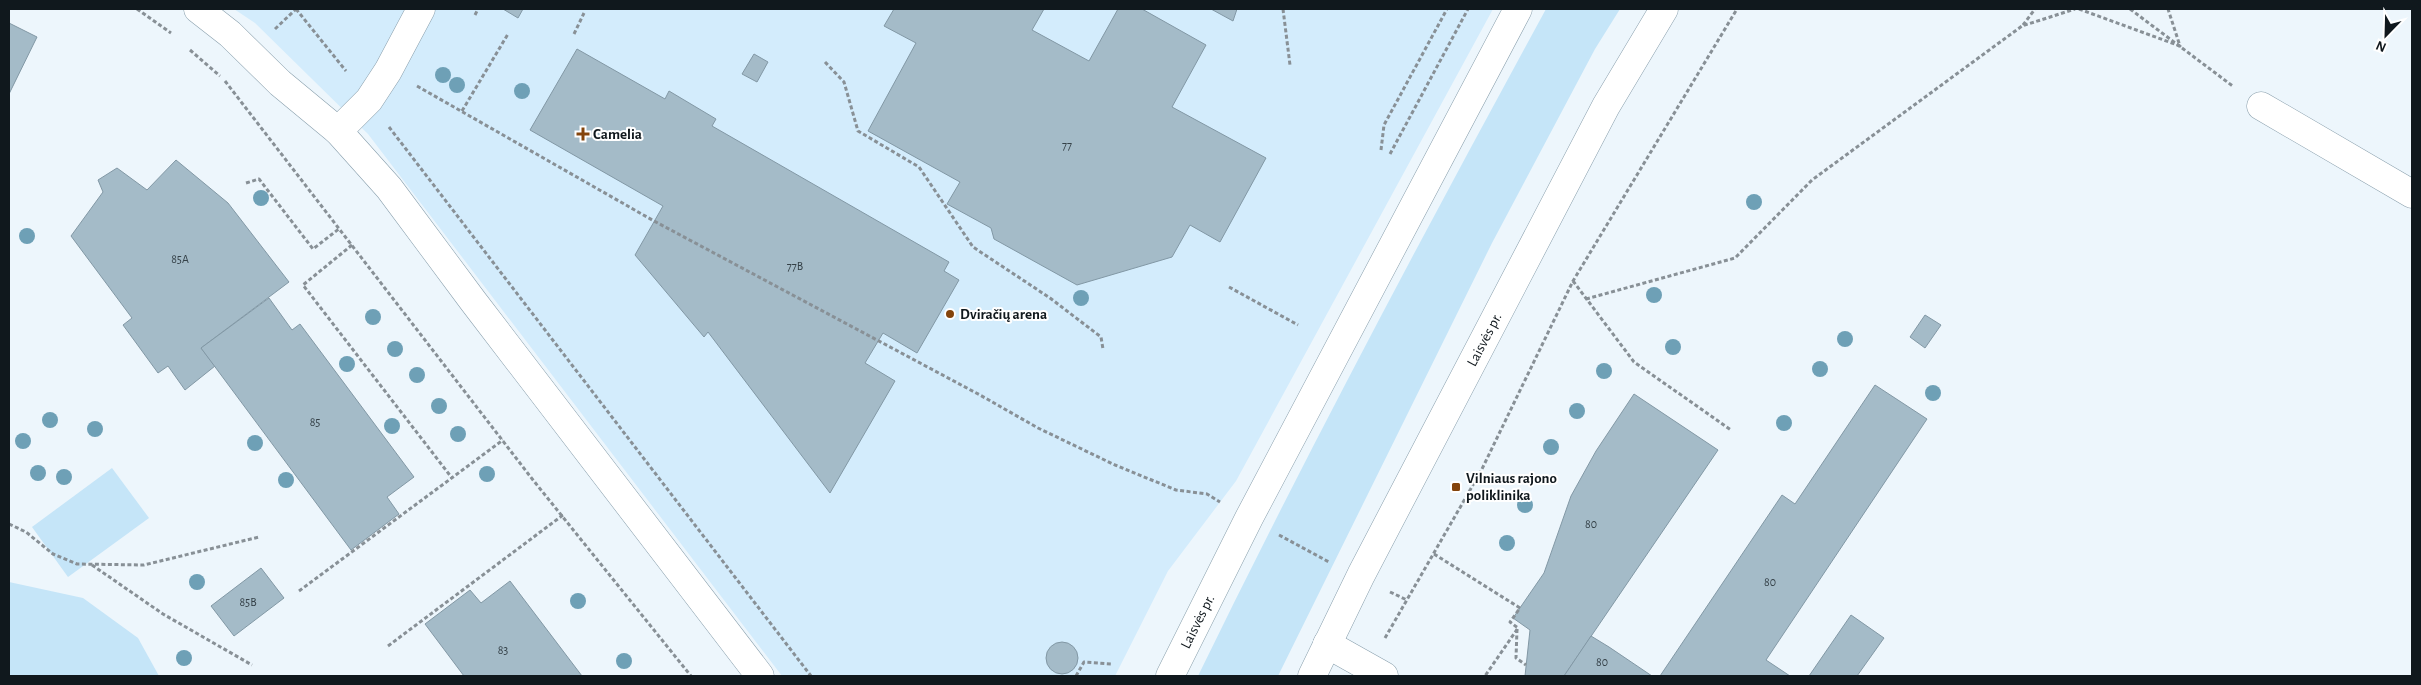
<svg xmlns="http://www.w3.org/2000/svg" width="2421" height="685" viewBox="0 0 2421 685" font-family="'Alegreya Sans',sans-serif">
<rect width="100%" height="100%" fill="#edf6fc"/>
<polygon fill="#d3ecfc" points="234,9 1493,9 1236,481 1168,571 1115,676 782,676 368,134 255,23"/>
<g fill="#c5e5f8">
<path d="M1546,9H1620L1595,49L1492,243L1278,676H1198C1308,450 1426,229 1546,9Z"/>
<polygon points="112,468 149,518 68,577 32,527"/>
<polygon points="9,582 83,598 138,638 159,676 9,676"/>
</g>
<g fill="#a4bbc8" stroke="#8298a5">
<polygon points="503,9 523,9 518,18"/>
<polygon points="894,9 1044,9 1032,30 1089,61 1118,9 1142,9 1206,45 1172,107 1266,158 1220,242 1190,225 1172,257 1077,285 994,239 991,228 947,204 960,182 868,131 916,43 884,26"/>
<polygon points="1211,9 1237,9 1233,21"/>
<polygon points="9,23 37,37 9,94"/>
<polygon points="577,49 665,99 669,91 716,119 712,126 949,262 944,271 959,280 917,353 883,333 865,363 895,381 830,493 708,332 704,337 635,255 663,206 530,130"/>
<polygon points="754,54 768,62 757,82 742,74"/>
<polygon points="176,160 228,203 289,282 201,348 215,366 185,390 168,366 158,373 123,325 132,318 71,236 103,192 98,180 117,168 147,190"/>
<polygon points="269,298 292,330 300,324 414,477 387,497 399,514 351,550 201,348"/>
<polygon points="1925,315 1941,325 1925,348 1910,337"/>
<polygon points="1875,385 1927,419 1766,660 1790,676 1660,676 1782,495 1795,504"/>
<polygon points="1634,394 1718,450 1564,676 1525,676 1530,630 1513,618 1544,573 1571,496 1596,451"/>
<polygon points="261,568 284,598 234,636 211,606"/>
<polygon points="510,581 582,676 464,676 425,624 470,590 481,603"/>
<polygon points="1851,615 1884,638 1857,676 1809,676"/>
<polygon points="1591,636 1609,647 1652,676 1564,676"/>
<circle cx="1062" cy="658" r="16"/>
</g>
<g fill="none" stroke-linecap="round" stroke-linejoin="round">
<g stroke="#899fac" stroke-width="29">
<g id="minor">
<polyline points="198,9 230,34 280,83 338,131 389,188 473,301 760,676"/>
<polyline points="2261,106 2412,194"/>
<polyline points="338,131 369,100 388,71 421,9"/>
<polyline points="1327,644 1384,676"/>
</g>
</g>
<g stroke="#899fac" stroke-width="29">
<g id="primary">
<path id="s1" d="M1170,676L1249,518L1518,9"/>
<path id="s2" d="M1312,676L1361,575L1606,106L1664,9"/>
</g>
</g>
<g stroke="#889096" stroke-width="3" stroke-dasharray="4 2.5" stroke-linecap="butt">
<polyline points="137,9 171,33"/>
<polyline points="296,9 346,71"/>
<polyline points="1283,9 1290,65"/>
<polyline points="2079,9 2180,46 2168,9"/>
<polyline points="2130,9 2234,87"/>
<polyline points="475,15 478,9"/>
<polyline points="2023,25 2035,9"/>
<polyline points="275,29 296,9"/>
<polyline points="574,34 584,13"/>
<polyline points="190,50 220,76"/>
<polyline points="825,62 844,82 858,131 919,167 973,247 1050,298 1101,337 1103,349"/>
<polyline points="225,81 533,480 691,676"/>
<polyline points="417,86 654,221 980,395 1038,428 1115,465 1176,490 1207,494 1220,502"/>
<polyline points="462,111 508,34"/>
<polyline points="389,127 811,676"/>
<polyline points="1381,150 1384,125 1447,9"/>
<polyline points="1390,154 1468,9"/>
<polyline points="246,183 259,179 313,249 340,228"/>
<polyline points="352,245 303,285 452,478"/>
<polyline points="1573,281 1634,362 1731,430"/>
<polyline points="1229,287 1298,325"/>
<polyline points="1586,299 1735,258 1812,180 2022,26 2075,9"/>
<polyline points="9,524 26,532 53,554 77,564 144,565 259,537"/>
<polyline points="1279,535 1329,562"/>
<polyline points="1434,554 1520,608 1510,622 1518,628 1485,676"/>
<polyline points="92,565 163,614 252,665"/>
<polyline points="299,591 503,440"/>
<polyline points="1390,592 1407,600"/>
<polyline points="1517,629 1516,658 1526,665"/>
<polyline points="1385,638 1481,471 1573,281 1737,9"/>
<polyline points="388,646 563,515"/>
<polyline points="1076,676 1084,662 1112,664"/>
</g>
<use href="#minor" stroke="#fff" stroke-width="28"/>
<use href="#primary" stroke="#fff" stroke-width="28"/>
</g>
<g fill="#6ea0b6">
<circle cx="443" cy="75" r="8"/>
<circle cx="457" cy="85" r="8"/>
<circle cx="522" cy="91" r="8"/>
<circle cx="261" cy="198" r="8"/>
<circle cx="1754" cy="202" r="8"/>
<circle cx="27" cy="236" r="8"/>
<circle cx="1654" cy="295" r="8"/>
<circle cx="1081" cy="298" r="8"/>
<circle cx="373" cy="317" r="8"/>
<circle cx="1845" cy="339" r="8"/>
<circle cx="1673" cy="347" r="8"/>
<circle cx="395" cy="349" r="8"/>
<circle cx="347" cy="364" r="8"/>
<circle cx="1820" cy="369" r="8"/>
<circle cx="1604" cy="371" r="8"/>
<circle cx="417" cy="375" r="8"/>
<circle cx="1933" cy="393" r="8"/>
<circle cx="439" cy="406" r="8"/>
<circle cx="1577" cy="411" r="8"/>
<circle cx="50" cy="420" r="8"/>
<circle cx="1784" cy="423" r="8"/>
<circle cx="392" cy="426" r="8"/>
<circle cx="95" cy="429" r="8"/>
<circle cx="458" cy="434" r="8"/>
<circle cx="23" cy="441" r="8"/>
<circle cx="255" cy="443" r="8"/>
<circle cx="1551" cy="447" r="8"/>
<circle cx="38" cy="473" r="8"/>
<circle cx="487" cy="474" r="8"/>
<circle cx="64" cy="477" r="8"/>
<circle cx="286" cy="480" r="8"/>
<circle cx="1525" cy="505" r="8"/>
<circle cx="1507" cy="543" r="8"/>
<circle cx="197" cy="582" r="8"/>
<circle cx="578" cy="601" r="8"/>
<circle cx="184" cy="658" r="8"/>
<circle cx="624" cy="661" r="8"/>
</g>
<g fill="#84440c" stroke="#fff" stroke-width="2">
<path d="M580.5 126.5h5v5h5v5h-5v5h-5v-5h-5v-5h5z"/>
<circle cx="950" cy="314" r="5"/>
<rect x="1451" y="482" width="10" height="10" rx="2.5"/>
</g>
<g text-anchor="middle" dominant-baseline="central" stroke-width="4" stroke-linejoin="round" paint-order="stroke">
<g font-size="12" fill="#354148">
<text x="1067" y="145">77</text>
<text x="180" y="259">85A</text>
<text x="795" y="266">77B</text>
<text x="315" y="422">85</text>
<text x="1591" y="524">80</text>
<text x="1770" y="582">80</text>
<text x="248" y="602">85B</text>
<text x="503" y="650">83</text>
<text x="1602" y="662">80</text>
</g>
<g font-size="15" font-weight="bold" fill="#10181d" stroke="#fff" text-anchor="start">
<text x="593" y="134">Camelia</text>
<text x="960" y="314">Dviračių arena</text>
<text x="1466" y="478">Vilniaus rajono<tspan x="1466" dy="17">poliklinika</tspan></text>
</g>
<g font-size="15" fill="#10181d" stroke="#fff">
<text stroke="none"><textPath href="#s2" startOffset="378">Laisvės pr.</textPath></text>
<text stroke="none"><textPath href="#s1" startOffset="61">Laisvės pr.</textPath></text>
</g>
</g>
<rect width="2421" height="685" fill="none" stroke="#10181d" stroke-width="20"/>
<g transform="translate(2386 35) rotate(203)" stroke="#ffffff" stroke-width="4" paint-order="stroke">
<path d="M0-4L9 19L0 12L-9 19Z" fill="#10181d"/>
<text y="-8" font-size="14" font-weight="bold" text-anchor="middle" fill="#10181d">N</text>
</g>
</svg>
